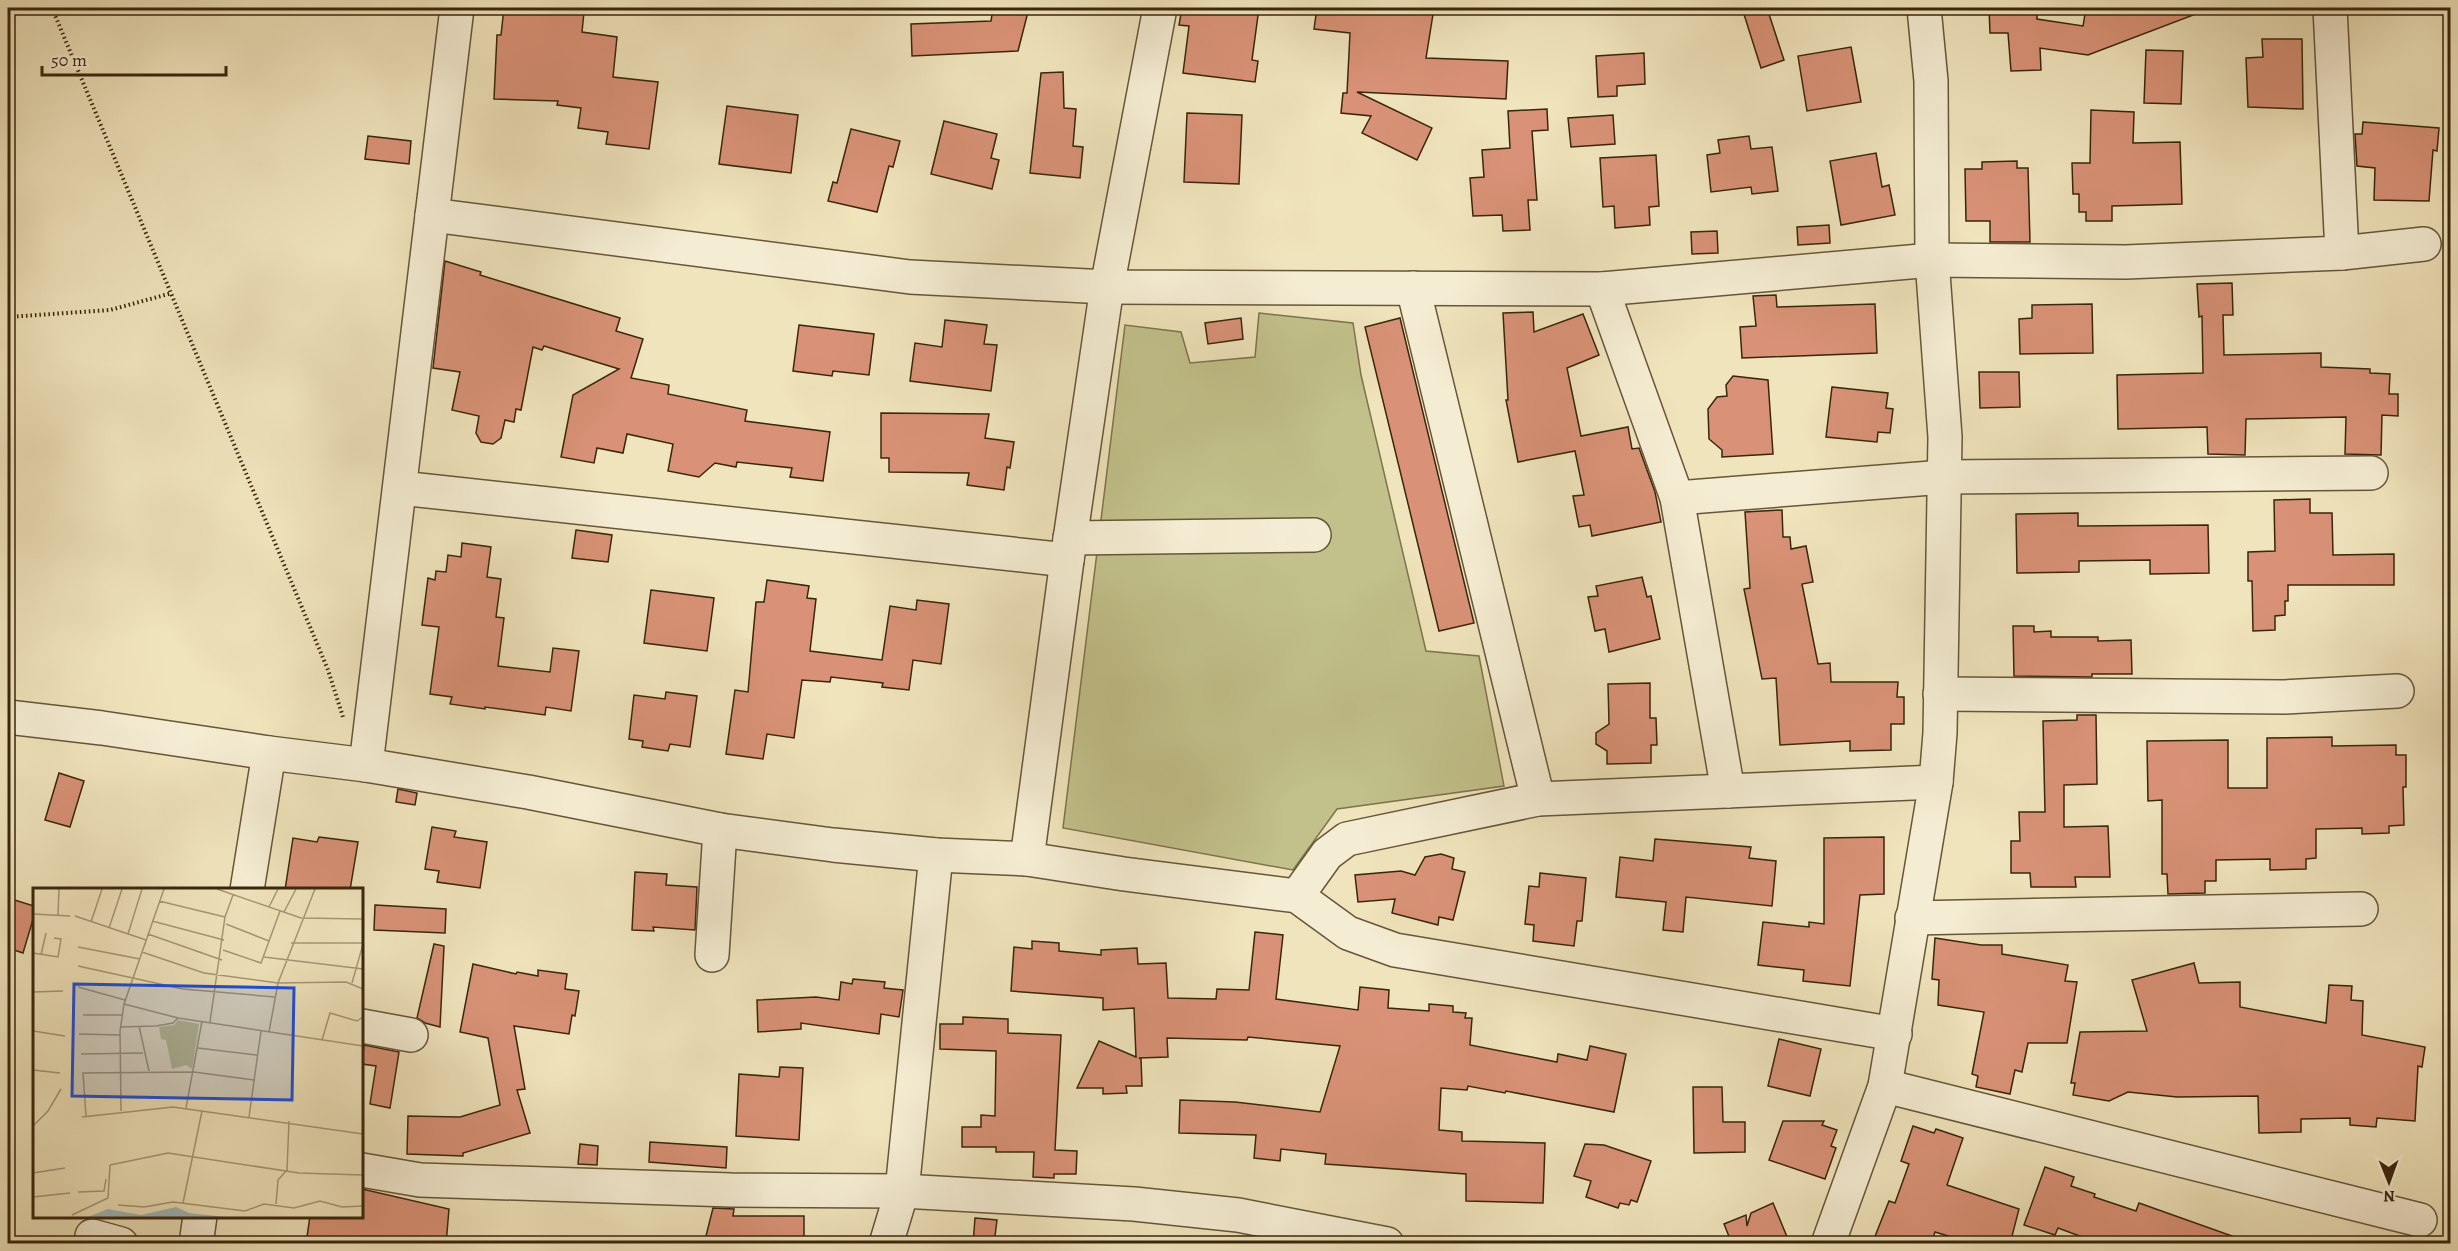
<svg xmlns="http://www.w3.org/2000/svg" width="2458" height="1251" viewBox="0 0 2458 1251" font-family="Alegreya,serif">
<rect width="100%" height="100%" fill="#f0e4bc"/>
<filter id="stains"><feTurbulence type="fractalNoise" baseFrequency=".00333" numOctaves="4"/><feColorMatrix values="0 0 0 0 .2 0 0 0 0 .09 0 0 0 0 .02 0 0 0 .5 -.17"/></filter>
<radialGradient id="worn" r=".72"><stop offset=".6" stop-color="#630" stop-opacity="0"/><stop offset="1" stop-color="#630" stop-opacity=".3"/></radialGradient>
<polygon fill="#c2c18b" stroke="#7e744c" stroke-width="1.5" points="1259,313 1353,323 1361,375 1426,651 1479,656 1504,786 1337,809 1293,870 1063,828 1125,325 1181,332 1190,363 1255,357"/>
<g fill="#d99277" stroke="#39260d" stroke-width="1.5">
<polygon points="504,8 553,8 584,12 582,32 617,37 613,77 658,82 649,149 606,144 608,132 578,128 581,108 557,105 558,101 494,99 497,35 501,35"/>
<polygon points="993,8 1029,8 1018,51 912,56 911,24 991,21"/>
<polygon points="1182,8 1259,8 1252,60 1258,61 1255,82 1183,73 1189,26 1179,25"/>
<polygon points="1317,8 1434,8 1426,58 1508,61 1506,99 1357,92 1432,128 1417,160 1362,133 1371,116 1341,113 1343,93 1347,93 1350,33 1314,29"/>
<polygon points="1742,8 1767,8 1784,60 1761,68"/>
<polygon points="1989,8 2037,8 2037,19 2083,26 2086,8 2209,8 2209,9 2088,55 2040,48 2041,70 2011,71 2008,33 1990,33"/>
<polygon points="2262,39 2302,39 2303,109 2248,107 2246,58 2263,57"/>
<polygon points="1851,47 1861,102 1807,111 1798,56"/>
<polygon points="2146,50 2183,51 2181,104 2144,103"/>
<polygon points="1644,53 1645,84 1617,86 1617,96 1598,97 1596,56"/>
<polygon points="1063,72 1064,108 1076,109 1073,146 1083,147 1080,178 1030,173 1041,73"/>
<polygon points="727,106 798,115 791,173 719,164"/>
<polygon points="1547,109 1548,130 1532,131 1537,200 1528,200 1530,230 1503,231 1502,215 1473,216 1470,178 1484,177 1482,150 1510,148 1508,111"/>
<polygon points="2091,110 2134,112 2133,143 2180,142 2182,204 2112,206 2112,221 2086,221 2086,212 2079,212 2079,194 2073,194 2072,163 2090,163"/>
<polygon points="1187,113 1242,115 1239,184 1184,182"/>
<polygon points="1613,115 1615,144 1571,147 1568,118"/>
<polygon points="944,121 997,134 991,158 999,160 992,189 931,174"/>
<polygon points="2363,122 2439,128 2437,151 2433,150 2429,201 2374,200 2375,168 2357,166 2355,134 2362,134"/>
<polygon points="851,129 900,141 893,167 889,166 877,212 828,201 833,182 837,183"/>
<polygon points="368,136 411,141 409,164 365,159"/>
<polygon points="1749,136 1751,149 1772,147 1778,191 1752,194 1751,187 1711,192 1707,155 1720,153 1718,140"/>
<polygon points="1876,153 1882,187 1889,185 1895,215 1841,225 1830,161"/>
<polygon points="1656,155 1659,206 1649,207 1650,225 1615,228 1614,206 1603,207 1600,158"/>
<polygon points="2017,161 2017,168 2028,168 2030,242 1990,242 1990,221 1966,221 1965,169 1982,169 1982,162"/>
<polygon points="1829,225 1830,243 1798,245 1797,227"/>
<polygon points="1717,231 1718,253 1692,254 1691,232"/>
<polygon points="445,261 481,272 480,275 620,318 616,331 643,339 631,378 669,385 668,394 747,410 745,421 830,432 823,481 790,477 792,468 737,462 736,467 715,463 699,477 668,471 673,444 627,434 623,453 597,448 594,463 561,457 573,395 619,369 544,346 542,350 533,347 521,410 516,409 514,422 505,420 501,438 493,444 481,442 476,433 479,416 452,410 460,372 433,368"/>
<polygon points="2232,283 2233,315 2223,315 2224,355 2321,353 2321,367 2370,369 2370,373 2390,374 2389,394 2398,394 2398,416 2382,415 2381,455 2345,454 2346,417 2246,419 2245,455 2208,454 2207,427 2118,429 2117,375 2203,373 2202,316 2199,317 2197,284"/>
<polygon points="1776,295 1777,307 1875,304 1877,353 1742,358 1740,327 1756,326 1753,296"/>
<polygon points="2092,304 2093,353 2020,354 2019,319 2032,318 2032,305"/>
<polygon points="1533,312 1534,332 1583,314 1599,355 1567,368 1581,436 1628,427 1632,449 1639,448 1655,492 1661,522 1592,536 1590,525 1579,527 1573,496 1584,495 1575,451 1518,462 1506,400 1508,400 1503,313"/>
<polygon points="1241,318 1243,339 1208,344 1205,323"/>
<polygon points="1400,318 1474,623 1439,631 1365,327"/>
<polygon points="945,320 987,325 984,344 997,345 991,391 910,381 915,343 942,347"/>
<polygon points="799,325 874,334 869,375 833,371 832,376 793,371"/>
<polygon points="1979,372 2019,372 2020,407 1980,408"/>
<polygon points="1733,376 1768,380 1773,454 1722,457 1722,450 1709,439 1708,409 1717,397 1727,396 1726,385"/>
<polygon points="1832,387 1888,393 1886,408 1893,409 1890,433 1878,432 1877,442 1826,437"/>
<polygon points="881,413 989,414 985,438 1014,442 1010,468 1007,467 1004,490 967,485 969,473 889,472 889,458 881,458"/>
<polygon points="2310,499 2310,513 2332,513 2333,555 2394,554 2394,585 2288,585 2288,601 2285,601 2285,615 2275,616 2275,630 2253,631 2252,581 2248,581 2248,552 2275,551 2274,500"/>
<polygon points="1782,510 1783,537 1790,537 1791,549 1806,546 1813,582 1802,584 1818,664 1830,663 1831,682 1898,682 1897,697 1904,697 1904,724 1891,724 1891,750 1850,751 1850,741 1780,745 1776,678 1762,679 1744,589 1750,588 1745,512"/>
<polygon points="2078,513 2078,526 2208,525 2209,573 2150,574 2150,560 2079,561 2079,572 2017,573 2016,514"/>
<polygon points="576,530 612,535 608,562 572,558"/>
<polygon points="462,543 491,547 487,577 501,579 496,617 504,618 498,666 550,672 553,648 579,651 571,711 546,707 545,715 485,707 485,709 450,704 452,697 430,694 439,627 422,625 428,578 435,580 436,571 446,572 448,555 461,557"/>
<polygon points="1642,577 1647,597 1651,596 1660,639 1609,652 1605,629 1595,631 1588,597 1598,596 1596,586"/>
<polygon points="767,580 809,586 807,598 816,599 810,651 882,660 890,606 916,610 917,600 949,604 941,664 913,660 909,690 882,687 883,683 831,677 830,682 802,680 794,738 767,734 763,759 726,754 735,690 748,692 756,602 764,602"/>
<polygon points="651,590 714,598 707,651 644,643"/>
<polygon points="2013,626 2034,626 2034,632 2051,631 2051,637 2098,637 2098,641 2131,640 2132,674 2092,674 2092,677 2014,676"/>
<polygon points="1650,683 1650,718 1656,718 1657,745 1651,745 1651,763 1607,764 1607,751 1596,744 1596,733 1609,724 1608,684"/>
<polygon points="666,692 697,696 690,747 670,744 668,751 642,747 643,741 629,739 634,695 665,699"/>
<polygon points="2077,715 2096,715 2097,784 2064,785 2064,827 2108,826 2110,877 2075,877 2076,887 2031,887 2030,873 2011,873 2011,841 2020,841 2019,812 2045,812 2043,721 2077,720"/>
<polygon points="2332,737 2332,746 2396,745 2396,755 2406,755 2406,787 2403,787 2404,825 2389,826 2389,833 2362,834 2362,828 2316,829 2316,858 2306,859 2306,869 2270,870 2270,859 2216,860 2216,881 2205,881 2205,893 2168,894 2167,874 2162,874 2162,800 2148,801 2147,741 2228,740 2228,788 2267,788 2267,738"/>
<polygon points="59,773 84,781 70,827 45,820"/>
<polygon points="398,789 417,793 415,805 396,802"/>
<polygon points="432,827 456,831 454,837 487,842 480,888 437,882 439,871 425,869"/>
<polygon points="319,837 358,842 350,890 285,890 293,838 317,842"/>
<polygon points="1884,837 1884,894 1860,895 1850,986 1803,981 1804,970 1758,965 1763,922 1809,927 1809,922 1824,924 1824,838"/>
<polygon points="1655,839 1751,847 1749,858 1776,861 1772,906 1686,897 1683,932 1663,930 1666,902 1616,897 1620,857 1653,861"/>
<polygon points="1441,854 1454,858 1452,869 1465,872 1453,920 1439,917 1438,925 1392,913 1395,899 1358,902 1355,875 1401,871 1415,875 1425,857"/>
<polygon points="635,872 667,874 666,885 697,887 695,930 653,927 654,931 632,930"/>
<polygon points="1540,873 1586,878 1582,921 1577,921 1574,946 1533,941 1534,925 1525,924 1529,886 1539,887"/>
<polygon points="8,898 34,906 34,916 23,953 8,948"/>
<polygon points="375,905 446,909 445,933 374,930"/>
<polygon points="1255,932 1283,935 1276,999 1358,1010 1360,987 1389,990 1388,1008 1429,1011 1429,1004 1453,1006 1453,1012 1466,1013 1465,1018 1472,1018 1470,1045 1557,1062 1558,1054 1587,1060 1590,1046 1626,1054 1614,1112 1506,1091 1505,1093 1468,1086 1467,1090 1441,1088 1439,1130 1462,1132 1462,1141 1545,1143 1543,1203 1466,1201 1466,1174 1325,1164 1326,1154 1281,1149 1280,1161 1254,1158 1256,1135 1179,1133 1180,1100 1235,1102 1320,1112 1340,1046 1248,1037 1247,1040 1167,1038 1168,1057 1139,1058 1141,1059 1142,1086 1126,1086 1127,1093 1103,1094 1103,1088 1077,1088 1099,1041 1136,1057 1134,1008 1103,1010 1103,998 1011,991 1014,947 1032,949 1032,941 1059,943 1059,951 1101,955 1101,950 1137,948 1138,964 1166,963 1168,998 1216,999 1217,989 1249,990"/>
<polygon points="1935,938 1981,945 2002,945 2002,954 2068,965 2065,981 2077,982 2067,1043 2028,1043 2022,1072 2015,1070 2010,1094 1976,1087 1978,1076 1972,1074 1984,1012 1938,1005 1939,980 1932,979"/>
<polygon points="434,944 444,946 440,1027 425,1023 417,1018"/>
<polygon points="2194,963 2199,983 2240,982 2240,1007 2326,1023 2329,985 2352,986 2351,1000 2363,1001 2362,1035 2425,1047 2422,1067 2418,1066 2415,1121 2377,1118 2376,1127 2350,1125 2350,1118 2301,1119 2301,1132 2259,1133 2258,1096 2177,1097 2128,1092 2109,1101 2073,1095 2075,1083 2071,1083 2080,1032 2147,1031 2132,980"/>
<polygon points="473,964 516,974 517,972 538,976 538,970 567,974 565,989 579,991 575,1016 572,1015 569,1034 514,1026 525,1089 517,1090 530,1133 463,1153 463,1156 407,1154 408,1116 460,1117 500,1105 488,1038 460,1032"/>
<polygon points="853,979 885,982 884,988 903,990 899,1017 881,1014 879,1034 801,1023 801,1029 758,1032 757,1000 816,997 839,1000 841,982 852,984"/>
<polygon points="963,1017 1008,1019 1008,1033 1061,1035 1055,1150 1077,1151 1076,1174 1054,1174 1054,1178 1033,1177 1034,1152 996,1152 996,1147 962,1147 962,1127 981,1127 981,1115 995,1116 996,1051 940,1049 940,1024 963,1024"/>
<polygon points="1779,1039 1821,1049 1810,1096 1768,1086"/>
<polygon points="364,1045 399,1052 390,1108 370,1104 376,1066 362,1064"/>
<polygon points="780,1067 803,1068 799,1140 736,1136 739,1074 779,1077"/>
<polygon points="1693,1087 1722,1087 1723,1122 1745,1122 1745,1152 1694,1153"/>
<polygon points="1783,1121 1824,1121 1822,1125 1837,1130 1831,1146 1836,1148 1825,1179 1769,1160"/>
<polygon points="1913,1126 1934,1133 1936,1129 1963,1138 1947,1185 2019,1209 2010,1244 1974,1244 1935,1232 1931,1244 1872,1244 1889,1201 1895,1203 1909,1164 1901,1161"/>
<polygon points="650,1142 727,1147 726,1168 649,1162"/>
<polygon points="580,1144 598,1146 597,1165 578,1164"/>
<polygon points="1585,1144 1604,1145 1651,1161 1637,1202 1631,1200 1629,1205 1620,1203 1618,1208 1586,1197 1591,1181 1574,1176"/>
<polygon points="2045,1167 2074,1177 2071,1186 2095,1194 2094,1197 2136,1211 2139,1203 2246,1241 2245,1244 2101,1244 2058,1228 2055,1235 2024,1225"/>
<polygon points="362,1189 449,1209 446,1244 306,1244 310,1216 362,1216"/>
<polygon points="1773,1203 1790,1244 1732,1244 1724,1224 1746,1215 1747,1226 1751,1213"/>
<polygon points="713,1208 734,1209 733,1216 804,1216 804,1244 704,1244"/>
<polygon points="975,1218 997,1220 994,1244 973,1244"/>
</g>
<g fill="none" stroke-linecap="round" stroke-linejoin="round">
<g stroke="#675639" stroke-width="36">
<g id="minor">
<polyline points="432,215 910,277 1107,287 1602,289 1932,260 2126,262 2342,253 2330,8"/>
<polyline points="2342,253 2424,244"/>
<polyline points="1413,288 1538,799"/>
<polyline points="1602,289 1677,498 1728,791"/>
<polyline points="400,488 1067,560"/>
<polyline points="1677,498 1944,477 2371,473"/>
<polyline points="1070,538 1314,535"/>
<polyline points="1940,694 2284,697 2397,691"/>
<polyline points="8,717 102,728 269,753 366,765 528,792 720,830 833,845 936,855 1027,859 1124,874 1297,896 1348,933 1395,950 1895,1034"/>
<polyline points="366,765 457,8"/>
<polyline points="1027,859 1067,560 1107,287 1160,8"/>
<polyline points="247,890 269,753"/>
<polyline points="1297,896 1327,854 1347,839 1538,799 1936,782"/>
<polyline points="1912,918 2361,909"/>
<polyline points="712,955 720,830"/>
<polyline points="362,1026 411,1035"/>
<polyline points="1885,1086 2420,1220"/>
<polyline points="362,1170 420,1180 731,1190 902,1191 1134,1204 1238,1215 1387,1244"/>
<polyline points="92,1236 121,1244"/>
<polyline points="196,1244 200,1216"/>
<polyline points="886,1244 902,1191 936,855"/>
<polyline points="1828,1244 1885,1086 1936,782 1940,733 1945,437 1932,260 1931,81 1924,8"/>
</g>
</g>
<g stroke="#39260d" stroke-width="4" stroke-dasharray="1.5 3" stroke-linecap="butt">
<polyline points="52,8 328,670 343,717"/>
<polyline points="8,317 110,310 172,293"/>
</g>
<use href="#minor" stroke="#f5edd3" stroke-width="33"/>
</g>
<g transform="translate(33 888)">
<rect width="330" height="330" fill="#f0e4bc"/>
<path d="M145,132L166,136L159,181L153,177L139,181L133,152L128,151L126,139L141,137Z" fill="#c2c18b"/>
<path d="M143,319L156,325L192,329H55L75,321L108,327Z" fill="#a0bbbc"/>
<path fill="none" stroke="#a79876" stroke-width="1.5" d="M184,1L268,30L330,31M126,13L192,29M236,19L245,1M251,24L263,1M0,26L37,28M25,27L26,1M42,28L113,52M119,33L191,52M58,34L69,1M193,36L236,53M76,40L89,1M95,46L109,1M115,46L189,72M258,55H330M45,59L107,71M190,62L228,75L247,23M109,64L171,85L245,95L313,94L330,101M0,65L25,69L28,51L21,50M8,67L13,45M231,69L330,81M45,78L150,101L242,109M319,95L330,56M45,99L92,112M0,104L30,103M91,116L145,130L330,158M50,127H90M177,134L192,29L200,7M106,138L116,183M87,139L123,138L140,135L145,130M0,143L32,148M236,144L245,95L282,1M46,146L87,147M289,152L297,125L324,133L330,129M165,160L224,167M48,166L110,165M0,182L27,185M153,220L169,133M88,223L87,143L91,116L131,1M53,228L50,185L161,184L221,192M49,229L140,219L330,246M216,229L228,143M0,238L15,223L28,201M77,277L135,265L266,285L330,287M0,285L32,280M45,304L71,303L73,291M0,309L37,305M150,315L169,223M243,316L245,292L254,282L256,233M85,317L111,319L140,314L212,323L231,316L261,320L287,313L309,319L330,318M39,327L75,310L77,277"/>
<path fill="#1d4ed8" fill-opacity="0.15" stroke="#1d4ed8" stroke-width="3" d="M41,96L261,100L259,212L39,208Z"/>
<rect width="330" height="330" fill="none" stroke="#39260d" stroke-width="3"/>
</g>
<rect width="2458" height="1251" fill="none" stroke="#f0e4bc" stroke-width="30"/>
<rect x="9" y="9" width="2440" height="1233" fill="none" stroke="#39260d" stroke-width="3"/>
<rect x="15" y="15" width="2428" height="1221" fill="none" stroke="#39260d" stroke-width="1.5"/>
<g transform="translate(2389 1182) rotate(179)" stroke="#f5edd3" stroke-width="4.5" paint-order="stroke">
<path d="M0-4.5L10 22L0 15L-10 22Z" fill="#39260d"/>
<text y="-9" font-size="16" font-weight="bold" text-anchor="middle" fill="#39260d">N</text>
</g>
<path d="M42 66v9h184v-9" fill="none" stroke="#39260d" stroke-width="3"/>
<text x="51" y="66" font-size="18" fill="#39260d" stroke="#f5edd3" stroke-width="4.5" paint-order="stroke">50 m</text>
<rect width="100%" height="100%" filter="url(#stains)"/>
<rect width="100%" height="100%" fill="url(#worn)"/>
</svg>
